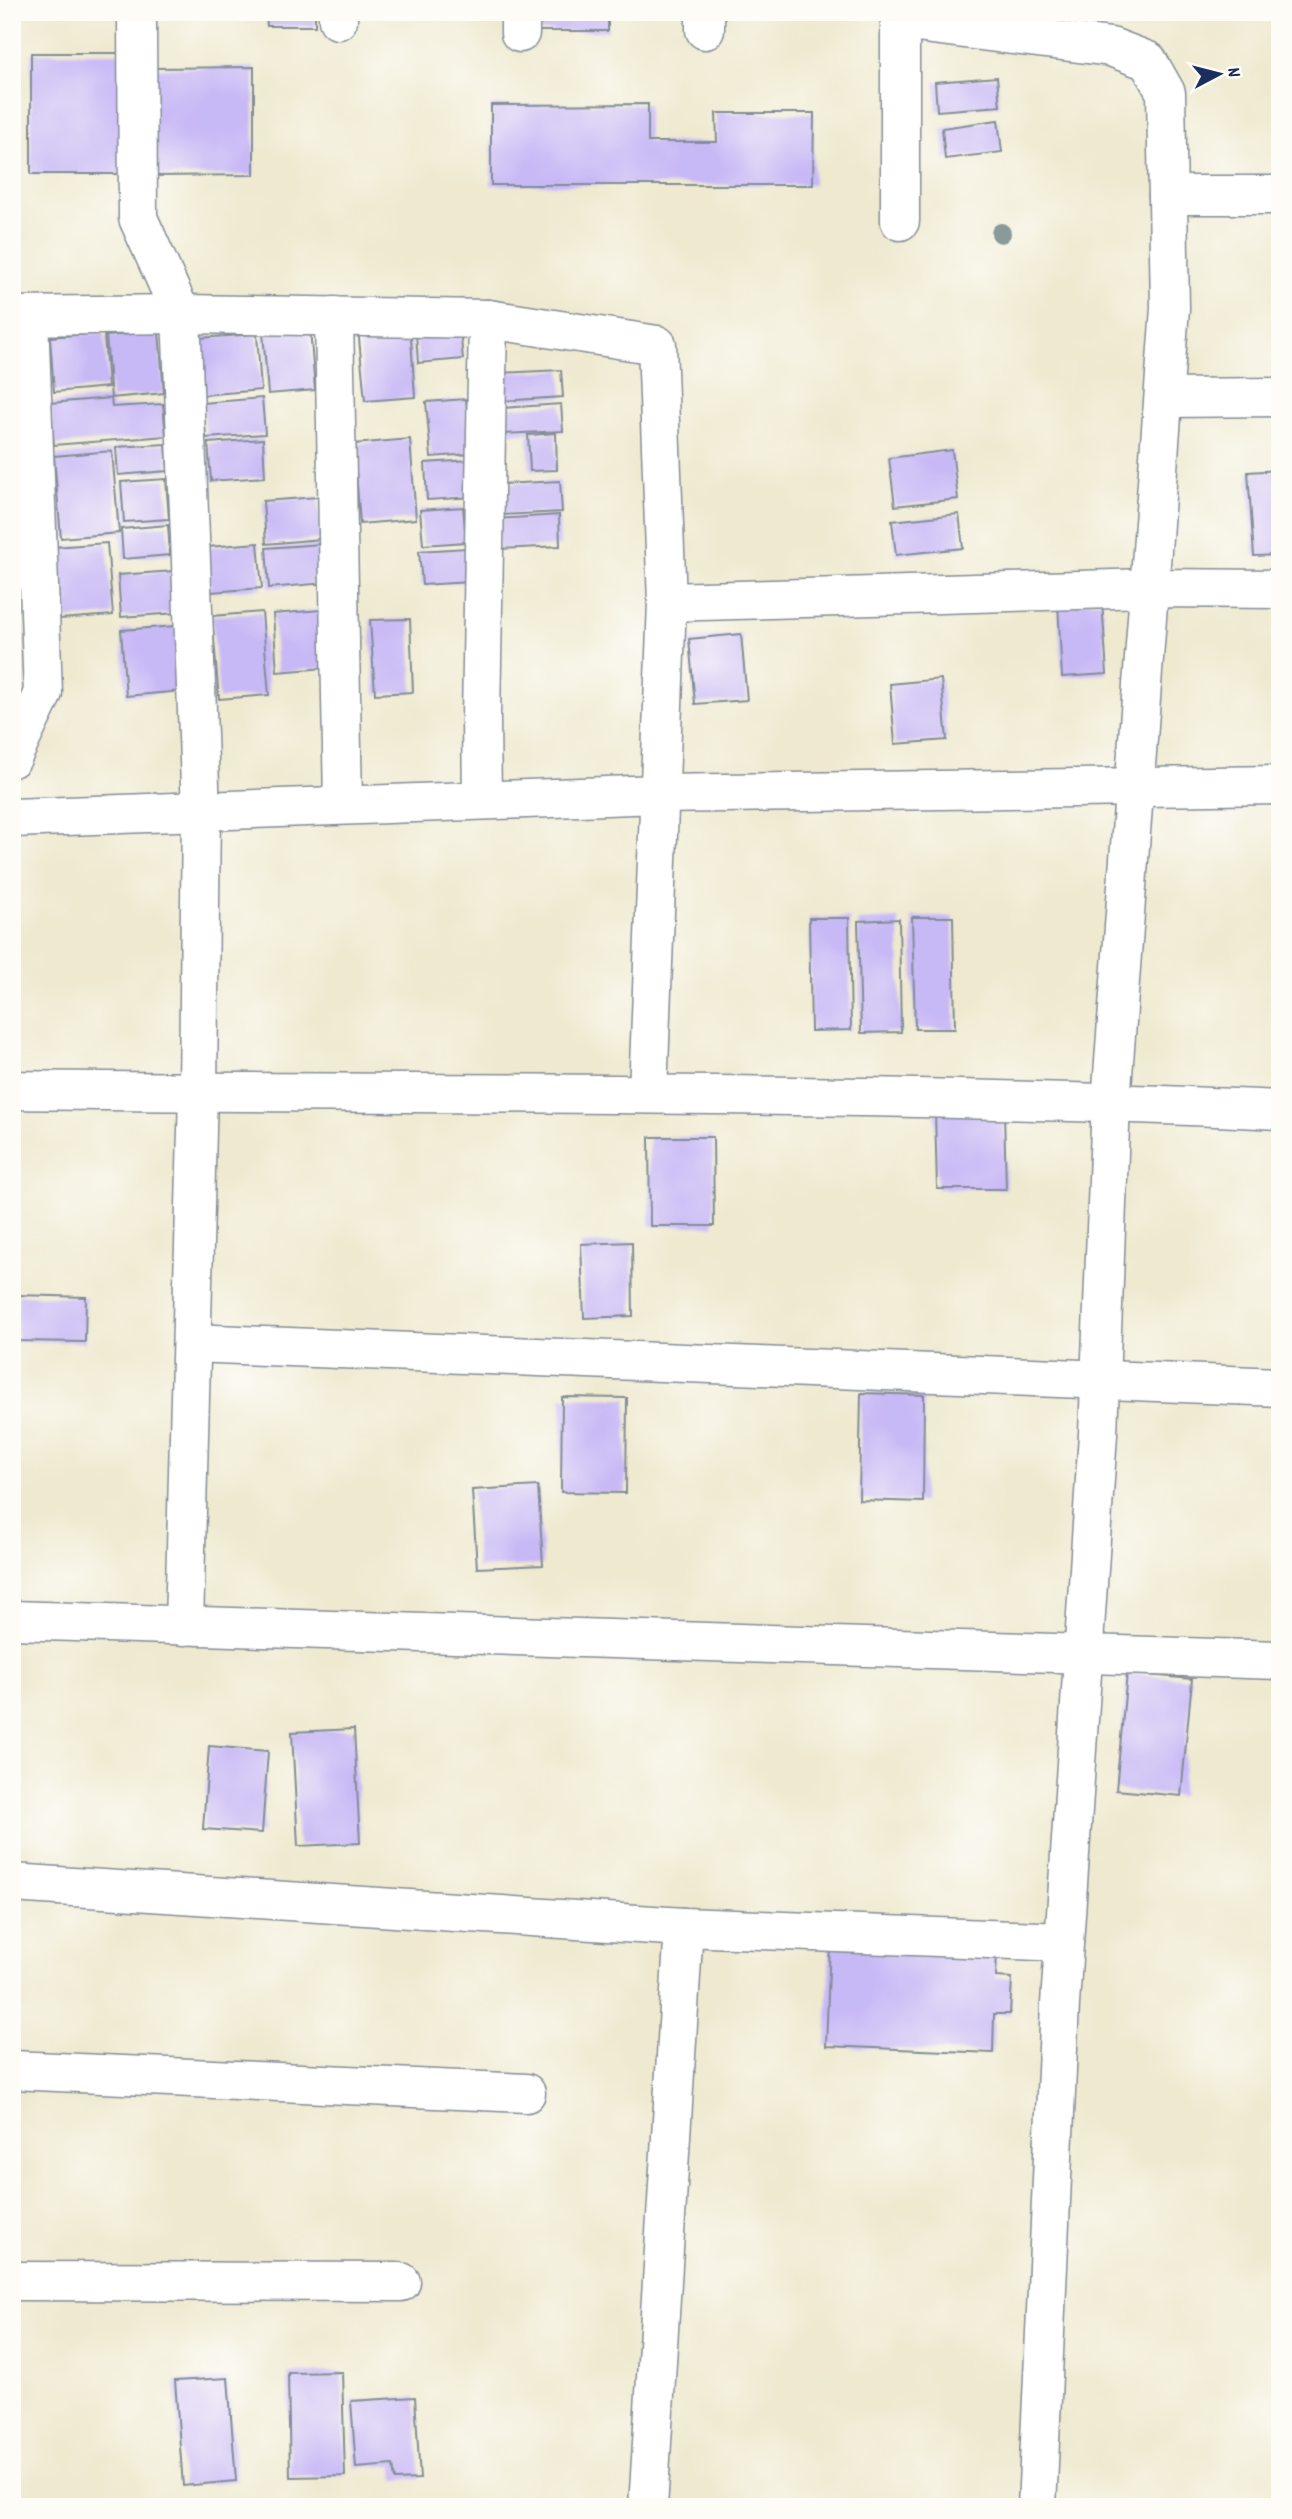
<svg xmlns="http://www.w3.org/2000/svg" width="1292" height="2519" viewBox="0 0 1292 2519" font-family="Dekko,sans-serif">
<rect width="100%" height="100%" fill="#fdfcf7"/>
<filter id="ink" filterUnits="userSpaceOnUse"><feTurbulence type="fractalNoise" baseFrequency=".0143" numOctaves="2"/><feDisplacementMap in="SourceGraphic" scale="14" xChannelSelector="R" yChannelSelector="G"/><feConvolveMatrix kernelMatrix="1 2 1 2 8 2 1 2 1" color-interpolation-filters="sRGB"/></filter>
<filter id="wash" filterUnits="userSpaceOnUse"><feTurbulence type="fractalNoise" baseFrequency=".00686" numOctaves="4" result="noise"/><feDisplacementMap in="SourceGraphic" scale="28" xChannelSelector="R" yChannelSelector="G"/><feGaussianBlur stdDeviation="1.57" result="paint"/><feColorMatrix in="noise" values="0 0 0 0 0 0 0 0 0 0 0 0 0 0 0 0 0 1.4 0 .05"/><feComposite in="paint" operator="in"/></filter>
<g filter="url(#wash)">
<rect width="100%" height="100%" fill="#eee9cf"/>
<g id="blocks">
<g fill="#c7b8f6">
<polygon points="266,12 315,12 315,26 267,26"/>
<rect x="539" y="12" width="69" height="19"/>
<rect x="31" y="53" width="94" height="121"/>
<polygon points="254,67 254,175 152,176 152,68"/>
<polygon points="997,77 1000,106 937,111 935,82"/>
<polygon points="648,104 648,142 717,142 716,113 814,113 813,185 491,185 491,105"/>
<polygon points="998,120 1002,152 945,159 942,128"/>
<polygon points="410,324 415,397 365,401 358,328"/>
<polygon points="310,328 315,390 268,394 263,332"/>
<polygon points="460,330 463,359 418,363 416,333"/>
<polygon points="159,332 164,393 111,398 112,407 163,404 166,436 54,445 50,403 111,398 106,336"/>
<polygon points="104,333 108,387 54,392 50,337"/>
<polygon points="257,334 261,390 202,395 198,338"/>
<polygon points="561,370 563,397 500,401 498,373"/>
<polygon points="262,398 265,434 206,438 203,403"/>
<polygon points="466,399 470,454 431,457 426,402"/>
<polygon points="21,404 27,470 12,471 12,405"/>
<polygon points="561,404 563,431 503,434 502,408"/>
<polygon points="556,433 557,470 530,471 528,435"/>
<polygon points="263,439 265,477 211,481 208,443"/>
<polygon points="410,439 416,519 360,524 354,444"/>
<polygon points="166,444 168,471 118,475 116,447"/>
<polygon points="952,450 958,499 895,506 889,458"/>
<polygon points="112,451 119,533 61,538 54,456"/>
<polygon points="471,460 473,497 427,500 425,463"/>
<polygon points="1280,470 1280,555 1254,556 1248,472"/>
<polygon points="21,479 26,541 12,542 12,480"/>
<polygon points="166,479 169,519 124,522 121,482"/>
<polygon points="560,481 562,512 502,515 500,484"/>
<polygon points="318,497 321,539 266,544 263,501"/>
<polygon points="463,507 466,542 423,545 420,510"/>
<polygon points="959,514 963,548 896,555 892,521"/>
<polygon points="559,515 560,546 498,549 496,519"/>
<polygon points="168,525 170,555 123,559 121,529"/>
<polygon points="107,543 113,615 60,619 54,547"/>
<polygon points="258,543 262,588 211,592 207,547"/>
<polygon points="321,544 325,583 269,588 266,548"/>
<polygon points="467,548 469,582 422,585 419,551"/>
<polygon points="174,571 178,613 121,617 118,575"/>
<polygon points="1102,601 1107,674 1062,677 1058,603"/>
<polygon points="321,610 325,668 277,672 273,614"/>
<polygon points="262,612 269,695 219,699 212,616"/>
<polygon points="410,619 413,692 375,694 370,620"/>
<polygon points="177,626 182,691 126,696 121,630"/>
<polygon points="741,634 747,700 695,704 689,639"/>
<polygon points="941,679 947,740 895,744 890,684"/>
<polygon points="912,917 953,917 955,1029 915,1029"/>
<polygon points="809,918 849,918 851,1030 811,1031"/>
<polygon points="899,919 901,1032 861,1033 858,921"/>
<polygon points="1004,1111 1006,1189 937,1189 935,1112"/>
<polygon points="649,1137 713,1137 714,1226 650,1226"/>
<polygon points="632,1242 633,1316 584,1318 581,1244"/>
<polygon points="18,1295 86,1297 85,1342 17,1341"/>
<polygon points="861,1393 924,1395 923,1502 859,1500"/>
<polygon points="562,1397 627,1398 626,1493 561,1492"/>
<polygon points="538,1486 543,1565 477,1568 472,1490"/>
<polygon points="1127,1673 1192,1679 1181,1796 1116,1790"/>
<polygon points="354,1729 360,1843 298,1846 292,1732"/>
<polygon points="209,1746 268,1751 262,1833 203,1829"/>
<polygon points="830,1942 997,1949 996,1977 1012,1978 1010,2014 994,2014 993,2053 826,2046"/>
<polygon points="342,2372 345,2476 290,2477 288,2373"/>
<polygon points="228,2378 236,2481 183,2486 175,2381"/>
<polygon points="415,2397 420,2479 395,2480 393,2465 356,2468 351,2401"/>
</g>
</g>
</g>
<g filter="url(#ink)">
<use href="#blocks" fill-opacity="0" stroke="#848c96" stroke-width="2"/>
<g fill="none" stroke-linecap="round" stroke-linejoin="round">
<g stroke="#848c96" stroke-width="41">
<g id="minor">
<polyline points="137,12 138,218 181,314 201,810 198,1092 184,1626"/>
<polyline points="338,12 338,20"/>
<polyline points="520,12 520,33"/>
<polyline points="900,21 1111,47 1148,61 1166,93 1170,308 1111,1102 1098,1434 1060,2004 1037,2507"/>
<polyline points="705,30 705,12"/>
<polyline points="1168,195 1280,195"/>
<polyline points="900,221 900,12"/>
<polyline points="12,316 181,314 488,319 657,345 667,602 648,1093"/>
<polyline points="334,316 343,805"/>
<polyline points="1164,398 1280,397"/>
<polyline points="667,602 1149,588 1280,589"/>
<polyline points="12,758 43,693 29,316"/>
<polyline points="482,800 481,719 488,319"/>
<polyline points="12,818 659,794 1280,785"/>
<path d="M12,1090C435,1095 857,1090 1280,1110"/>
<polyline points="192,1343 1280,1387"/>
<polyline points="12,1620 1280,1660"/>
<polyline points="12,1883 684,1927 1064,1942"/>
<polyline points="12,2070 526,2093"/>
<polyline points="12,2281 401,2282"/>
<polyline points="648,2507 684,1927"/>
</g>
</g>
<use href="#minor" stroke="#fff" stroke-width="38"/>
</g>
<circle fill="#899a9a" cx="1001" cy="233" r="10"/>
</g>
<rect width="1292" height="2519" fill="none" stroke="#fdfcf7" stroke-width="42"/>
<g transform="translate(1219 74) rotate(83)" stroke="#fdfcf7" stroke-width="5" paint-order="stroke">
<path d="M0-5L12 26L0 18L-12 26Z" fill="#1b2f5e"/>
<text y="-10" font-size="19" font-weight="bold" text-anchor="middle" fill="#1b2f5e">N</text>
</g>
</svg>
